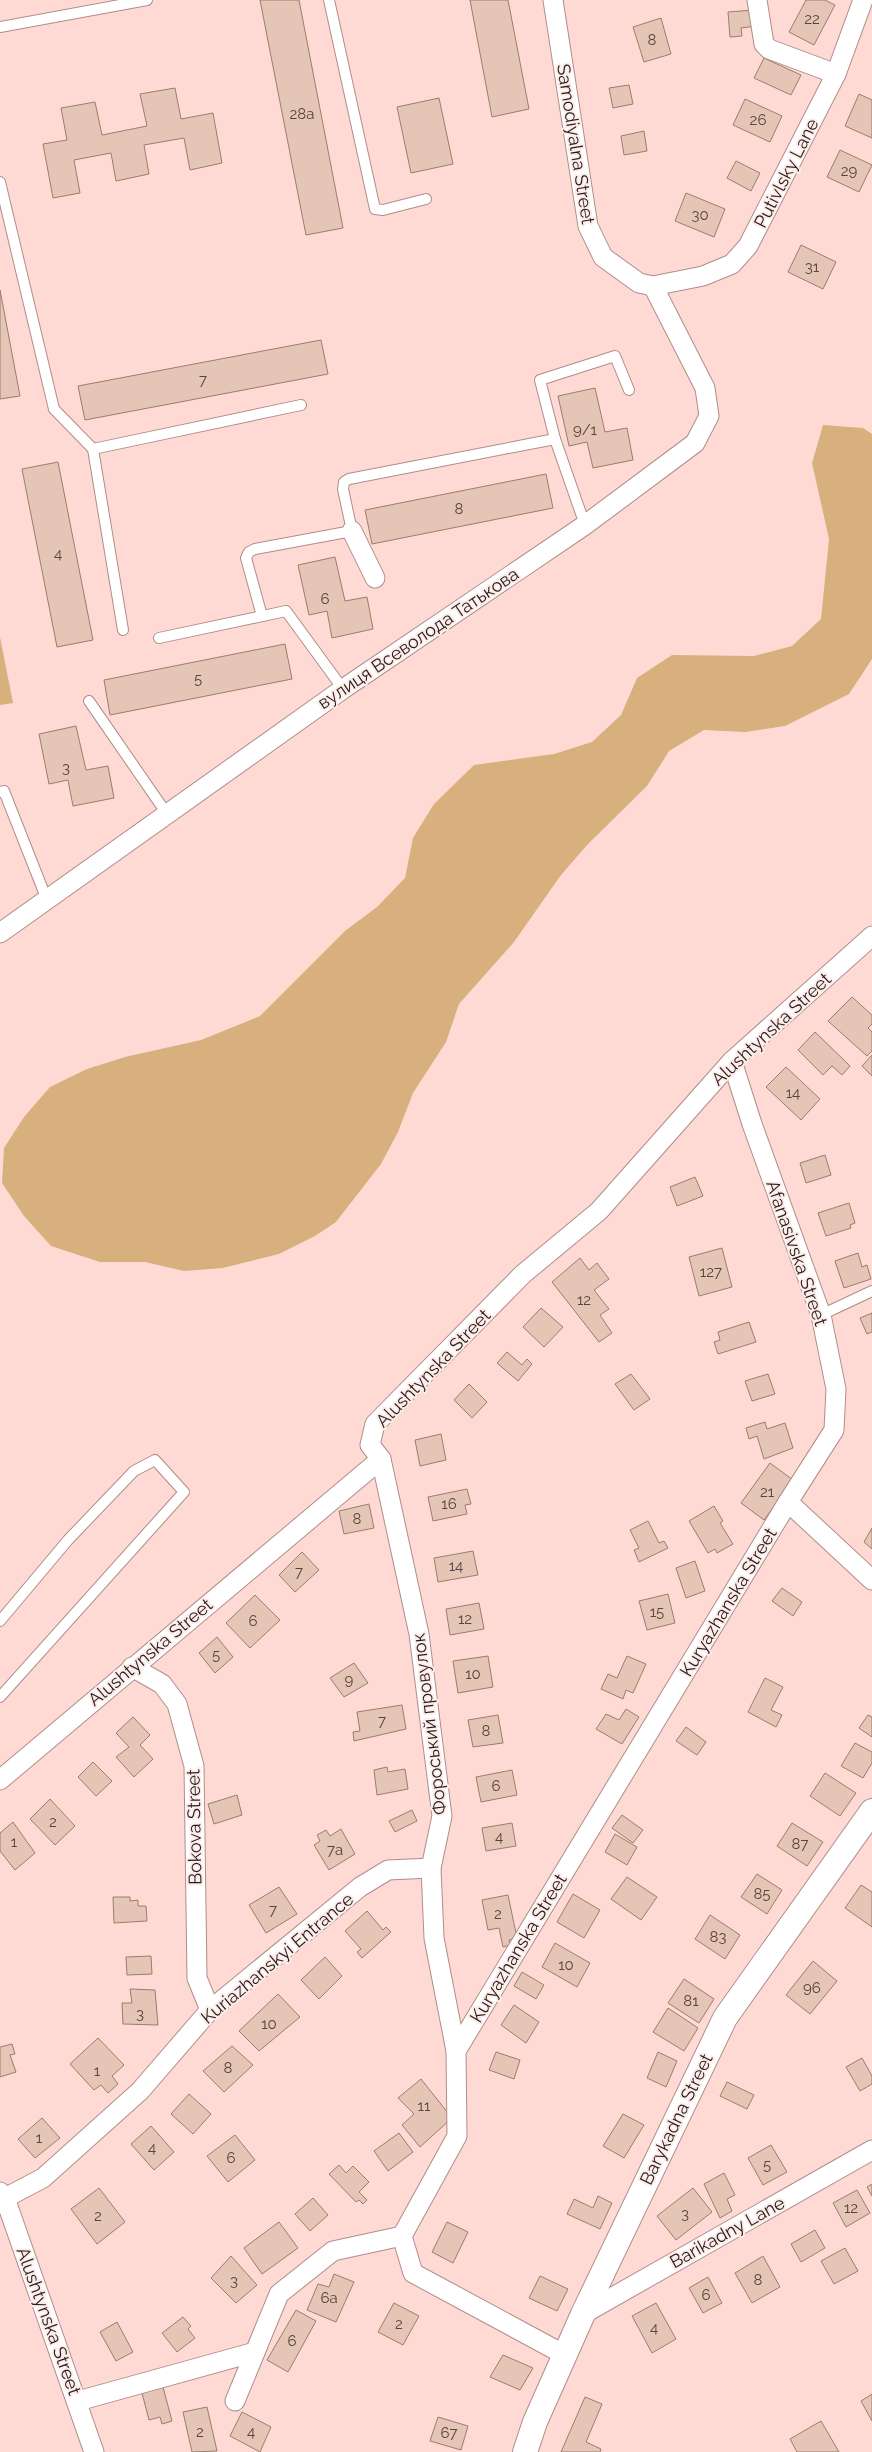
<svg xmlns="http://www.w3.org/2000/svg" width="872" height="2452" viewBox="0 0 872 2452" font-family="Raleway,sans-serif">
<rect width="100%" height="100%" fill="#ffdad5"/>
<g fill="#d7b07e">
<polygon points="823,425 863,428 872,434 872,659 849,694 785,726 745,732 704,730 669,751 647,786 588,844 561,875 514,942 459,1004 446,1042 413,1093 398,1132 381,1164 336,1222 315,1236 279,1254 223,1268 184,1271 145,1262 100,1262 51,1246 24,1216 2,1183 4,1148 24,1117 50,1087 87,1069 125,1057 201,1040 260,1016 345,931 377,907 405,878 413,838 434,804 474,765 554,754 592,742 621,715 637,678 672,655 754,656 792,646 821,619 829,539 812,463"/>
<polygon points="0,637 13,703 0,705"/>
</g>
<g fill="#e5c5b5" stroke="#9a7d6e">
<polygon points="260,0 299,0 343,228 306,235"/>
<polygon points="470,0 508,0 529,109 492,117"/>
<polygon points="806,0 825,0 835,5 814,45 789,32"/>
<polygon points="754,10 756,26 741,28 742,36 730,37 728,12"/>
<polygon points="661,18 671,54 644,62 633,27"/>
<polygon points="764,58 801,75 791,95 754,78"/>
<polygon points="629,85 633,104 613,108 609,88"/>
<polygon points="175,88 181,119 213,113 222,163 190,170 184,138 144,145 149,174 116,181 111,153 74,160 80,193 53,198 43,144 67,140 61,108 95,102 102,135 147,126 140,94"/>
<polygon points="859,94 872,100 872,138 845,126"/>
<polygon points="439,98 453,164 411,173 397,107"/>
<polygon points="745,99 782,116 770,142 733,125"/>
<polygon points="644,131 647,151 624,155 621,136"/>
<polygon points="840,150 872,165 859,192 827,177"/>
<polygon points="736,161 760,173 751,191 727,178"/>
<polygon points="686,193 725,209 714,237 675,221"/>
<polygon points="801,245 836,262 823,289 788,272"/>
<polygon points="0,290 20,396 0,399"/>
<polygon points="321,340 328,374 85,420 78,386"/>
<polygon points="595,388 605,432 627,428 633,460 593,468 587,442 569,446 558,396"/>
<polygon points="58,462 93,640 57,647 22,469"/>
<polygon points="546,474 553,508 372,544 365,510"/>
<polygon points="335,557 345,601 367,597 373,629 332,638 327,611 309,615 298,565"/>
<polygon points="285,644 292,679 110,715 104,680"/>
<polygon points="76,726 86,770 108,766 114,798 73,806 68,780 49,784 39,734"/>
<polygon points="852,997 872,1015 872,1024 868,1028 872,1032 872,1051 867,1056 828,1021"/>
<polygon points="815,1032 850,1066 842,1075 832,1066 823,1075 798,1050"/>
<polygon points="872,1055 872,1076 862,1066"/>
<polygon points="786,1067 820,1099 801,1120 766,1087"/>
<polygon points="825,1155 831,1175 806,1183 800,1163"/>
<polygon points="695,1177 703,1196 677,1206 670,1187"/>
<polygon points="849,1203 855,1223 850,1225 851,1228 826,1236 818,1213"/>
<polygon points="722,1248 732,1287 699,1296 689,1257"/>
<polygon points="858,1253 862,1267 867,1265 871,1279 844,1288 835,1261"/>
<polygon points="580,1258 589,1270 597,1263 609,1279 594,1290 609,1309 600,1315 612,1333 599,1342 552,1282"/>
<polygon points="541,1308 563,1327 544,1347 523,1327"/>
<polygon points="872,1313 872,1332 867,1334 860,1318"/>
<polygon points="749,1322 756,1342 718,1354 714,1342 720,1340 718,1332"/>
<polygon points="507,1352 522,1365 527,1359 532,1364 518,1381 497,1363"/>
<polygon points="631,1374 650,1399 634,1410 615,1384"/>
<polygon points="768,1374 775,1394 752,1401 745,1381"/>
<polygon points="469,1384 487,1402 472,1418 454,1400"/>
<polygon points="765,1422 767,1429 785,1423 793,1448 764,1459 757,1436 749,1439 746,1428"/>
<polygon points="441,1434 446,1460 420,1466 415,1440"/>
<polygon points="770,1463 793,1480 764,1520 741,1503"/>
<polygon points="467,1489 471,1504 465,1505 467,1514 433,1521 428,1497"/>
<polygon points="369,1504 374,1528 344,1534 339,1511"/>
<polygon points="714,1506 723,1521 720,1523 733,1544 717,1553 715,1549 708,1553 689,1521"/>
<polygon points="648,1521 659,1543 664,1541 668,1548 639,1562 634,1550 639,1548 630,1530"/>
<polygon points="872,1528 872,1549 864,1542"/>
<polygon points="473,1551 478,1575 438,1582 434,1558"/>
<polygon points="302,1552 319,1570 295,1592 279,1575"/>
<polygon points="695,1561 705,1591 686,1598 676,1568"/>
<polygon points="782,1588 802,1602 793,1616 772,1601"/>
<polygon points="668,1594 675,1623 647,1630 639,1601"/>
<polygon points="255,1595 280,1620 250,1648 226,1623"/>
<polygon points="479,1603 484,1629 450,1635 446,1609"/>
<polygon points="217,1637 233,1657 215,1673 199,1653"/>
<polygon points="488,1656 493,1687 458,1693 453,1661"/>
<polygon points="627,1656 646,1664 633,1693 626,1690 623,1699 601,1689 608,1674 617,1678"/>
<polygon points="354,1663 368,1683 344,1697 330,1678"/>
<polygon points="765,1678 783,1687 771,1710 782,1715 776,1727 748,1712"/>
<polygon points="402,1705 406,1729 354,1741 353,1732 360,1731 357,1712"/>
<polygon points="626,1709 639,1717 622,1744 596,1729 606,1714 619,1720"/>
<polygon points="498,1715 503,1743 473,1747 468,1720"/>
<polygon points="868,1715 872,1717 872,1737 859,1728"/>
<polygon points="133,1717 150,1735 140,1745 153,1759 134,1777 116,1757 129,1747 116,1733"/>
<polygon points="686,1727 706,1742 697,1755 676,1741"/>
<polygon points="855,1743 872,1752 872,1763 863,1778 841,1766"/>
<polygon points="93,1762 112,1781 96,1796 78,1777"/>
<polygon points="387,1767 388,1772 405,1769 408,1789 377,1795 374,1770"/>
<polygon points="512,1770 517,1795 481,1802 476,1777"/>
<polygon points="825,1773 856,1793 840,1816 810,1796"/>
<polygon points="237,1795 242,1815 214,1824 208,1804"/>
<polygon points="50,1799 75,1826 55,1845 30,1819"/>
<polygon points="412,1810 417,1821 395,1832 389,1821"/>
<polygon points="622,1815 643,1830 633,1843 612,1828"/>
<polygon points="13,1822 35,1853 15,1870 0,1851 0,1833"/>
<polygon points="512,1823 516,1846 486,1851 482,1828"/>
<polygon points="792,1823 823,1842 807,1866 777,1846"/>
<polygon points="341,1829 355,1854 329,1870 314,1845 320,1841 317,1835 326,1830 330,1836"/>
<polygon points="615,1834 637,1847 627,1865 605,1852"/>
<polygon points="757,1874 782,1890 767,1914 741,1897"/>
<polygon points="627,1877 657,1897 641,1920 611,1899"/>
<polygon points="861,1885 872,1892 872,1927 845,1908"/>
<polygon points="279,1887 297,1914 266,1933 249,1905"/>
<polygon points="573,1894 600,1910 584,1938 557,1922"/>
<polygon points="508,1895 517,1938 509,1940 510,1945 503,1947 499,1928 488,1930 482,1900"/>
<polygon points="113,1897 130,1897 130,1901 138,1900 138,1906 146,1906 147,1921 114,1923"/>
<polygon points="367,1911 383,1930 386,1927 391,1932 362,1958 357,1952 361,1949 345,1931"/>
<polygon points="710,1915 740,1935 725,1959 695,1939"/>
<polygon points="555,1943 590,1963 577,1987 542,1967"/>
<polygon points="151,1956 152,1974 127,1975 126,1957"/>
<polygon points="325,1957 342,1976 319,1999 301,1980"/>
<polygon points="813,1961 837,1981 810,2014 786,1995"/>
<polygon points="522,1972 544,1985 536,1999 514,1986"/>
<polygon points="684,1979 714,1999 699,2023 668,2003"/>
<polygon points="130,1989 155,1990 158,2025 123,2024 122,2003 132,2003"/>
<polygon points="278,1994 300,2017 259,2051 239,2031"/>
<polygon points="514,2005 539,2022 526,2043 501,2025"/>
<polygon points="668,2008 698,2028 684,2051 653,2032"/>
<polygon points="98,2038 124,2065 112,2076 118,2084 108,2093 101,2085 94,2090 70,2064"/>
<polygon points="12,2044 15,2054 10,2055 16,2072 0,2077 0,2047"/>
<polygon points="232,2046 253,2065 224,2092 203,2071"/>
<polygon points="496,2052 520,2060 514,2079 489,2070"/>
<polygon points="658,2052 677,2061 666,2087 647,2078"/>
<polygon points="862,2058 872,2076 872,2084 860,2091 846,2067"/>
<polygon points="421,2079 452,2118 420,2147 402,2125 414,2114 398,2098"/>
<polygon points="727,2082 754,2095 747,2109 720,2096"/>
<polygon points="189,2094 211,2114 193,2134 171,2114"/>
<polygon points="623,2114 644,2125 624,2158 603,2146"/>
<polygon points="42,2118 60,2138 35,2158 18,2139"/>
<polygon points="151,2126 174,2152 154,2170 131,2144"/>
<polygon points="399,2133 413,2152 388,2171 374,2151"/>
<polygon points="235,2135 255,2160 228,2182 207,2156"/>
<polygon points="771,2145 787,2172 763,2185 748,2158"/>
<polygon points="339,2165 346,2173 353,2166 369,2182 359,2192 367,2200 363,2204 359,2200 356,2202 329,2174"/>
<polygon points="724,2173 735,2195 727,2199 732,2211 720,2218 704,2184"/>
<polygon points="872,2184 872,2196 867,2187"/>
<polygon points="99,2188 125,2222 97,2244 71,2209"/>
<polygon points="693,2188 712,2212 676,2240 657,2216"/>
<polygon points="857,2190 870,2213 846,2227 833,2203"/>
<polygon points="598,2196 612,2203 600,2229 567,2214 574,2199 593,2208"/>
<polygon points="313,2198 328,2215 310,2231 295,2214"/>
<polygon points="279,2222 298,2248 262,2274 244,2248"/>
<polygon points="447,2222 468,2232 453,2263 432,2252"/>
<polygon points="815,2230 825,2248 801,2262 791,2244"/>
<polygon points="845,2248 858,2271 834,2284 821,2261"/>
<polygon points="231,2256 257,2285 236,2303 211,2278"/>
<polygon points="763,2256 780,2287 752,2303 735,2273"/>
<polygon points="334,2274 354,2282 336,2322 307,2310 318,2284 329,2287"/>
<polygon points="540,2276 568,2289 557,2311 529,2298"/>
<polygon points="708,2277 722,2303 703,2313 689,2288"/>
<polygon points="394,2303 419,2316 403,2345 378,2332"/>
<polygon points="656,2303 676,2339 652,2353 632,2316"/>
<polygon points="296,2310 316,2321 288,2372 267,2360"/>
<polygon points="183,2317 191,2326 188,2329 195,2338 177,2352 162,2333"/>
<polygon points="117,2322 133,2352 116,2361 100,2332"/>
<polygon points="503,2355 533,2368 520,2390 490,2377"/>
<polygon points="163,2387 172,2421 162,2424 160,2417 149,2420 142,2393"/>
<polygon points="872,2394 872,2421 861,2401"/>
<polygon points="585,2397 602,2404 586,2442 601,2449 600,2452 561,2452"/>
<polygon points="207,2407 217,2451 192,2452 183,2412"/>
<polygon points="242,2412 271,2427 260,2452 230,2436"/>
<polygon points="438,2417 468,2426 461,2450 430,2441"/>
<polygon points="821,2421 839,2452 797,2452 790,2439"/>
</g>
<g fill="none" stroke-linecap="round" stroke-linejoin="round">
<g stroke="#af8d89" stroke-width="12">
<g id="service">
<polyline points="329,0 375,209 383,210 426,199"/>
<polyline points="0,27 147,0"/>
<polyline points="0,182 54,409 93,449 301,405"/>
<polyline points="555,439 540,380 615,356 629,390"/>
<polyline points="93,449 123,630"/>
<polyline points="262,616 246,558 249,552 255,549 352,531 343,489 344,482 349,479 555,439 585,525"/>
<polyline points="159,638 286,611 343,689"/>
<polyline points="89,701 167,814"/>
<polyline points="0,792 4,791 47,900"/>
<polyline points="821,1315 872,1291"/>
<polyline points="0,1621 68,1540 134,1471 155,1460 184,1492 0,1697"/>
</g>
</g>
<g stroke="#af8d89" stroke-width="21">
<g id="minor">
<polyline points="553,0 588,226 603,257 639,283 653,286 703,276 732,264 748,246 836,74 863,0"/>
<polyline points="757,0 764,44 769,49 836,74"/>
<polyline points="352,531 375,578"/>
<polyline points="0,933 343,689 585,525 695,443 709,416 705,388 653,286"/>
<polyline points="732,1061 752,1124 821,1315 836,1389 834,1430 788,1502 872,1580"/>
<polyline points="381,1459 419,1634 442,1816 431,1868 434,1938 456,2051"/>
<polyline points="132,1667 162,1684 177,1704 194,1766 197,1978 210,2010"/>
<polyline points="0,1780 381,1459 370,1445 375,1424 523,1274 599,1211 732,1061 872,936"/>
<polyline points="0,2192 5,2198 94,2452"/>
<polyline points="5,2198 43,2178 140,2091 210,2010 360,1887 388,1870 431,1868"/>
<polyline points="402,2236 413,2273 565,2355"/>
<polyline points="583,2314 872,2150"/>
<polyline points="78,2401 255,2352"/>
<polyline points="235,2401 279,2294 333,2251 402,2236 457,2136 456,2051 788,1502"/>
</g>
</g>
<g stroke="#af8d89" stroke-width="26">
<polyline id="tertiary" points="525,2452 535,2422 583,2314 725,2018 872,1811"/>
</g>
<use href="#service" stroke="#fff" stroke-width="10"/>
<use href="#minor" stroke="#fff" stroke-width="19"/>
<use href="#tertiary" stroke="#fff" stroke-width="24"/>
</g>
<g text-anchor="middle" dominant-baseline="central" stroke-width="4" stroke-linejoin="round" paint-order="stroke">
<g font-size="15" fill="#56453f">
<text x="812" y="19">22</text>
<text x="652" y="40">8</text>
<text x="302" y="114">28а</text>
<text x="758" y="120">26</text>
<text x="849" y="171">29</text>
<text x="700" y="215">30</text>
<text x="812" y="267">31</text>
<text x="203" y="380">7</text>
<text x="585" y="430">9/1</text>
<text x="459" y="509">8</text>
<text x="58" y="554">4</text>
<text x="325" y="599">6</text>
<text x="198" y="679">5</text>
<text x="66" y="768">3</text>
<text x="793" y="1093">14</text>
<text x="711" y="1272">127</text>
<text x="584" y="1300">12</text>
<text x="767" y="1492">21</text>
<text x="449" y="1504">16</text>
<text x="357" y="1519">8</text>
<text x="456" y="1566">14</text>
<text x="299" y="1572">7</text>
<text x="657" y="1612">15</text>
<text x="465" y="1619">12</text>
<text x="253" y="1621">6</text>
<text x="216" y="1655">5</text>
<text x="473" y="1674">10</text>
<text x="349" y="1680">9</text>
<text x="382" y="1721">7</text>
<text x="486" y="1731">8</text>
<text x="496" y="1786">6</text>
<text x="53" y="1822">2</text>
<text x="499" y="1837">4</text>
<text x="14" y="1842">1</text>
<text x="800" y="1844">87</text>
<text x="335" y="1850">7а</text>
<text x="762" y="1894">85</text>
<text x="273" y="1910">7</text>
<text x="498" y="1914">2</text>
<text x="718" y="1937">83</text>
<text x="566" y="1965">10</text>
<text x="812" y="1988">96</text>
<text x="691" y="2001">81</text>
<text x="140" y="2014">3</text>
<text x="269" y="2024">10</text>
<text x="228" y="2068">8</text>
<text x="97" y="2071">1</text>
<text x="424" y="2106">11</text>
<text x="39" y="2138">1</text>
<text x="152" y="2148">4</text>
<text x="231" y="2158">6</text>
<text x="767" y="2165">5</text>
<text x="851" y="2208">12</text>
<text x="685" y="2214">3</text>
<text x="98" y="2216">2</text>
<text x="758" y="2280">8</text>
<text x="234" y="2281">3</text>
<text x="706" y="2295">6</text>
<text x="329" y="2298">6а</text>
<text x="399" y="2324">2</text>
<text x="654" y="2328">4</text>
<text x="292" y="2341">6</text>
<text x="200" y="2432">2</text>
<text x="251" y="2432">4</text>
<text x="449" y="2433">67</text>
</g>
<g font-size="18" fill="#271a18" stroke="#fcedeb">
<text transform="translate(576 144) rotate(81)">Samodiyalna Street</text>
<text transform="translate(786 173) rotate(-63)">Putivlsky Lane</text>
<text transform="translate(418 638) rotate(-34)">вулиця Всеволода Татькова</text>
<text transform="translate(771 1029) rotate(-43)">Alushtynska Street</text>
<text transform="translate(797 1253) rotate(71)">Afanasivska Street</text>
<text transform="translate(433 1368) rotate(-46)">Alushtynska Street</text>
<text transform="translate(728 1602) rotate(-59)">Kuryazhanska Street</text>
<text transform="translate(150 1652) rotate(-40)">Alushtynska Street</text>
<text transform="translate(429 1724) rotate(-97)">Фороський провулок</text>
<text transform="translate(194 1827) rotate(-91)">Bokova Street</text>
<text transform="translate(518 1948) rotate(-59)">Kuryazhanska Street</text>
<text transform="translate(277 1958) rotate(-40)">Kuriazhanskyi Entrance</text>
<text transform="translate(676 2119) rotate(-64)">Barykadna Street</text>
<text transform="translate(727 2232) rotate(-29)">Barikadny Lane</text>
<text transform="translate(49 2321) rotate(70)">Alushtynska Street</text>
</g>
</g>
</svg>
